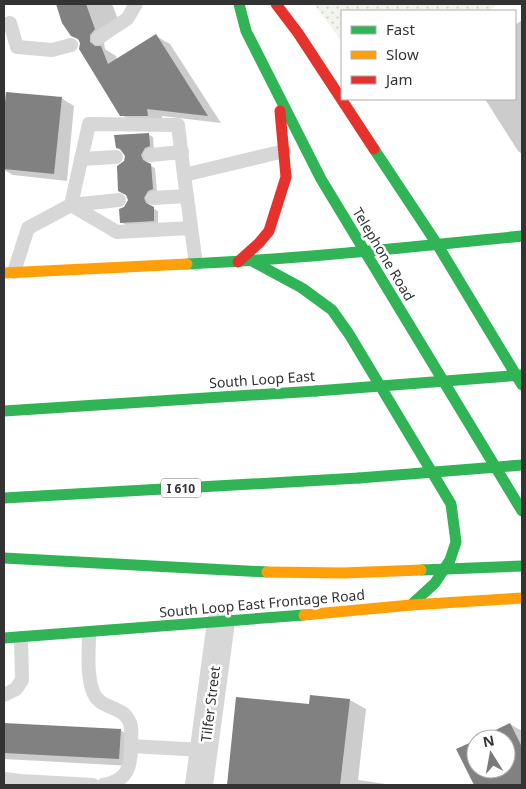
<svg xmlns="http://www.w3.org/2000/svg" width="526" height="789" viewBox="0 0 526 789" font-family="'Noto Sans',sans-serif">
<defs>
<pattern id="grass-dots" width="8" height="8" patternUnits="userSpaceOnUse" patternTransform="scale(1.25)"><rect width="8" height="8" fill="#f1f5ed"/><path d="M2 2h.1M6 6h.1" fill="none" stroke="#cfd2cc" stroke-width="1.8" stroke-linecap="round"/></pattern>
</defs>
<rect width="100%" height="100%" fill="#fff"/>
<polygon fill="url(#grass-dots)" points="314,4 499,4 487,11 342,11 342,42"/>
<g fill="#0003">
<polygon points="57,4 112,4 119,22 110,38 104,43 105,49 116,56 117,59 156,36 170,44 221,123 162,116 162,124 136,123 121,115 79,40 72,36 64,22"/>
<polygon points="522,20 522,154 518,151 485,99 515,99 515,25"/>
<polygon points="7,93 61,98 74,106 67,181 13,175 4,170 4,125"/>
<polygon points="149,135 153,137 154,149 145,158 147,164 155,168 157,192 148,201 150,207 158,211 158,223 126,225 121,222 129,200 125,162 126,156 123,151 117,148"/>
<polygon points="311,696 350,700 366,709 358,780 393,785 228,785 237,698 310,706"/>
<polygon points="4,724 120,730 134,738 132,766 4,759"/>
<polygon points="510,724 522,731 522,785 475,785 458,750 476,741 476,769 506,769 506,739 480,739"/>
</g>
<g fill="#818181">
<polygon points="56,4 86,4 95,29 90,35 90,42 95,46 101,46 108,64 156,34 208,116 147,109 148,116 120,116 79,49 80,43 78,39 71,36 62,23"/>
<polygon points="6,92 62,97 54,174 4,169 4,113"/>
<polygon points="149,133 150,146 145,148 141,155 143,160 151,164 153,189 148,191 144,198 146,203 154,207 154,221 120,223 119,209 124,207 128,200 126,195 118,191 117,166 124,161 125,156 120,149 116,148 114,135"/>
<polygon points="310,695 350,699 340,785 227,785 236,697 309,704"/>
<polygon points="4,723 121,729 119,759 4,753"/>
<polygon points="510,723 522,747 522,785 474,785 456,749 476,740 476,769 506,769 506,739 477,739"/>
</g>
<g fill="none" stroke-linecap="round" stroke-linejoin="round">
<g stroke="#d7d7d7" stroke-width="14">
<polyline points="4,25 10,23 17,47 52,50 71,45"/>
<polyline points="98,38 127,19 136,4"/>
<polyline points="150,155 182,152"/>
<polyline points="81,159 116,157"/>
<polyline points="153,198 187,196"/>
<polyline points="71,205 117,232 191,228"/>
<polyline points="71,205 119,200"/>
<polyline points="196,264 184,175 284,151"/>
<polyline points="14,272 28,228 71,205 89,124 178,125 184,175"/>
<path d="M89,633C89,652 86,676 94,694C101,709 121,706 128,719C133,726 131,738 131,746"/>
<polyline points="4,695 16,689 22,680 21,638"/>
<polyline points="4,779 21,781 93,785"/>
<path d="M103,785C127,781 131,768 131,746L204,750"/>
</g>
<polyline stroke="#d7d7d7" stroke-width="28" points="199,785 221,622"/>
<g stroke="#30b455" stroke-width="11">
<polyline points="239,4 246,31 321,179 522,511"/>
<polyline points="374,149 437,244 522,385"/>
<polyline points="252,261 302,288 332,310 349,334 451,504 456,542 450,560 435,583 411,605"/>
<path d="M187,264C299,259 410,247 522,236"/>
<polyline points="4,411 316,391"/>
<polyline points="4,498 359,478"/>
<polyline points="4,558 267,572"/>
<polyline points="4,638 304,615"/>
</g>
<g stroke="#ff9f0a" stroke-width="11">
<polyline points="4,273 187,264"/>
<polyline points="304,615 411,605 522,598"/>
</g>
<g stroke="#e5322d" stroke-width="11">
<polyline points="276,4 298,33 374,149"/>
<polyline points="238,262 259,243 269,231 286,177 280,111"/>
</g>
<g stroke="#30b455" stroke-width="11">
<polyline points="316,391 522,375"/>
<polyline points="359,478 522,465"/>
<polyline points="421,570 522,566"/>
</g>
<polyline stroke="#ff9f0a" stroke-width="11" points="267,572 343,573 421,570"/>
</g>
<g text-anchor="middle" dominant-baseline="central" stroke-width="5" stroke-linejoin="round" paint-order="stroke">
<rect fill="#fff" stroke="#707070" stroke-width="1" x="161" y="478.5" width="40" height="19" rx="4"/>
<g font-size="12" font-weight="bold" fill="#333">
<text x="181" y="488">I 610</text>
</g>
<g font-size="14" fill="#333" stroke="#fff">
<text transform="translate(384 254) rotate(59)">Telephone Road</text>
<text transform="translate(262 379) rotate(-4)">South Loop East</text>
<text transform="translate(262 603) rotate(-5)">South Loop East Frontage Road</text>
<text transform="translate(210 704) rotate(-83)">Tilfer Street</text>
</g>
</g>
<rect width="526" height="789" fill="none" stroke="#333333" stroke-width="10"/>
<rect x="341" y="10" width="175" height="90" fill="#ffffff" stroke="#adadad"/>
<rect x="351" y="26" width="25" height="8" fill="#30b455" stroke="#adadad"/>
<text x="386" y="35" font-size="15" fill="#333333">Fast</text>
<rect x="351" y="51" width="25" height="8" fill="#ff9f0a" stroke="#adadad"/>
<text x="386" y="60" font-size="15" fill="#333333">Slow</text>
<rect x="351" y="76" width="25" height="8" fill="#e5322d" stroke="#adadad"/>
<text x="386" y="85" font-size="15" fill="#333333">Jam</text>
<g transform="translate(491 754) rotate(349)"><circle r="24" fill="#ffffff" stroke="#adadad"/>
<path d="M0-4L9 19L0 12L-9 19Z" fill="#7a7a7a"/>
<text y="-8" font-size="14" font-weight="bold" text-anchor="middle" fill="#333333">N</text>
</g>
</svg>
